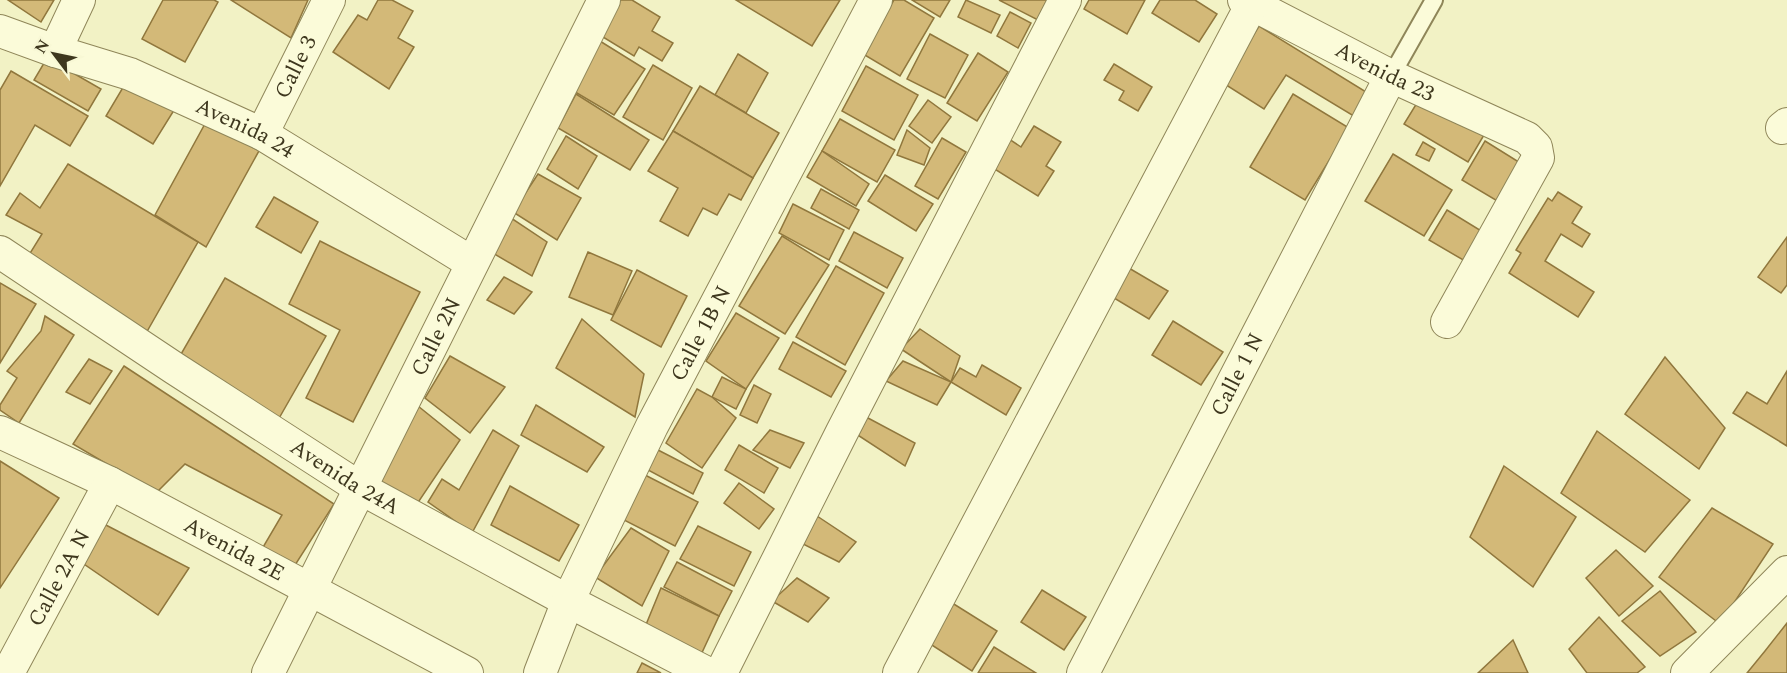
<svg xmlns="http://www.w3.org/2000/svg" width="1787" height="673" viewBox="0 0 1787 673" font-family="Spectral,serif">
<rect width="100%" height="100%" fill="#f2f2c5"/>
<g fill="#d3b978" stroke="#90773d" stroke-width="1.5">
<polygon points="8,0 54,0 41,22"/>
<polygon points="163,0 214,0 218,2 185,62 142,39"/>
<polygon points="231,0 308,0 291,38"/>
<polygon points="378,0 392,0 413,11 398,38 414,47 389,89 333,52 358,15 367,20"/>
<polygon points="618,0 632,0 660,17 652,31 673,43 662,61 639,47 634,56 598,34"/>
<polygon points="736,0 840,0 812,46"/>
<polygon points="894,0 904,0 934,18 900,76 863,54"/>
<polygon points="912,0 950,0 940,17"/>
<polygon points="966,0 1000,15 991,33 958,17"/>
<polygon points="999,0 1049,0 1038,20"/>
<polygon points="1089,0 1145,0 1127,34 1084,9"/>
<polygon points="1160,0 1195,0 1217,14 1199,42 1152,13"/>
<polygon points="1010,12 1031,23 1018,48 997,36"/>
<polygon points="1259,26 1371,95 1357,118 1286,75 1264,109 1223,83"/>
<polygon points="930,34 968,55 945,98 907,79"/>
<polygon points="595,38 645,69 614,115 565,86"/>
<polygon points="978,53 1008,72 977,121 947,103"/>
<polygon points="738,54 768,73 746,113 715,95"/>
<polygon points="47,58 101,89 88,111 34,80"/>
<polygon points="1114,64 1152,87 1138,111 1119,100 1124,91 1104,80"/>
<polygon points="653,65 692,88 663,140 623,117"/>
<polygon points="866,66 918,95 894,140 842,111"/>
<polygon points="11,71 88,116 70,146 35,125 0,186 0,90"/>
<polygon points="128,79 176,107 153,144 106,116"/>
<polygon points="700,86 779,133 753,178 673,131"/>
<polygon points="576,94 649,140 630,170 558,128"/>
<polygon points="1293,94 1349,128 1305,200 1250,167"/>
<polygon points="1420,98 1484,135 1468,162 1404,124"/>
<polygon points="928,100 951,117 932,143 909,126"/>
<polygon points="840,119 895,150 877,182 822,151"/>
<polygon points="206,122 260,149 206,247 155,215"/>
<polygon points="1034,126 1061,142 1046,166 1054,171 1038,196 985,163 1003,135 1021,147"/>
<polygon points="907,130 930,148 924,165 897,155"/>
<polygon points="673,131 753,178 741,200 729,194 717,215 703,208 688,236 660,221 678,188 648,171"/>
<polygon points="566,136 597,156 578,189 547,169"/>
<polygon points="942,138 966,152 938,199 915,186"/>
<polygon points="1485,141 1522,164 1499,202 1462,180"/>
<polygon points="1423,142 1435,149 1429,161 1416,155"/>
<polygon points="822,151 869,184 856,206 807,177"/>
<polygon points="1393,154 1452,190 1424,236 1365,201"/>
<polygon points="68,164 198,242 145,335 24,263 42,234 6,215 20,193 40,208"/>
<polygon points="538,174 581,198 557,240 513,212"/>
<polygon points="885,175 933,204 916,231 868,201"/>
<polygon points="821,189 859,210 849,229 811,208"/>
<polygon points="1558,192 1582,207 1572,223 1590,234 1582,247 1561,234 1545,261 1594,292 1578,317 1509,273 1521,253 1516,250 1548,198 1552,201"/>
<polygon points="274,197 318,222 301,253 256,227"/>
<polygon points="793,204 844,230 829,260 779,233"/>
<polygon points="1447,210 1483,232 1465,261 1429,240"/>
<polygon points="505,214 547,242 532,276 491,252"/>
<polygon points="854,232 903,258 887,288 839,261"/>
<polygon points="782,236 829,265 785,334 739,306"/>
<polygon points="1787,237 1787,285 1781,293 1758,277"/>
<polygon points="320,241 420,292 353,422 306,398 340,330 289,304"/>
<polygon points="588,252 632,271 613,315 569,297"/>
<polygon points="1122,264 1168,291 1149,319 1104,292"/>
<polygon points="836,266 884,293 845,365 796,337"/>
<polygon points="637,270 687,296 661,347 611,320"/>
<polygon points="504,277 532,292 514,314 487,300"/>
<polygon points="225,278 326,336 278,420 177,361"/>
<polygon points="0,283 36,304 0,363"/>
<polygon points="736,313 779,338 746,389 706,361"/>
<polygon points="45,316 74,335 19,423 0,410 0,405 17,378 7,371 41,331"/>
<polygon points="582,319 644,374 635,417 556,368"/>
<polygon points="1173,321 1223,352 1201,385 1152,355"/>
<polygon points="920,329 960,356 951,382 901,349"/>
<polygon points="793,342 846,371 831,397 779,369"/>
<polygon points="450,356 505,387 470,433 425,398"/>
<polygon points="1665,357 1725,428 1699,469 1625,414"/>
<polygon points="89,359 112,371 90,404 66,392"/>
<polygon points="903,361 951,382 937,405 886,381"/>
<polygon points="982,365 1021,388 1006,415 951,382 960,368 976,377"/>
<polygon points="124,366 334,504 290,573 259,554 282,515 185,464 156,493 73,444"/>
<polygon points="1787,371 1787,446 1733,413 1747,392 1767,404"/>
<polygon points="722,377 746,389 736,409 712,397"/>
<polygon points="754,385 771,394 757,423 740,415"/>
<polygon points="697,389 712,397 736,418 702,468 666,443"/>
<polygon points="536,405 604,447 587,472 521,435"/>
<polygon points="418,406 460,440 417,504 378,480"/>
<polygon points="868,418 915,443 905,466 847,428"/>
<polygon points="493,430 519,446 472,533 428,502 442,479 459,490"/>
<polygon points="770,430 804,443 790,468 753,450"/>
<polygon points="1597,431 1690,500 1645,552 1561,493"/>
<polygon points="739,445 778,468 764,493 725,470"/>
<polygon points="658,450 703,473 693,494 648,470"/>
<polygon points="0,461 59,498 0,588"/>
<polygon points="1504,466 1576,517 1533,587 1470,537"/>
<polygon points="645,475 698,502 675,546 622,519"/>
<polygon points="739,483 774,509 759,529 724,503"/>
<polygon points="510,486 579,525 559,561 491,525"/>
<polygon points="1712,508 1773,544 1720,624 1659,577"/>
<polygon points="817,516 856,542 839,562 801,543"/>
<polygon points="102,523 189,568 158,615 81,562"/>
<polygon points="698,526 751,552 734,586 680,559"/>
<polygon points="631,528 669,551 642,606 595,577"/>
<polygon points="1616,550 1653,586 1619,616 1586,578"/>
<polygon points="677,562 732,591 719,616 664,587"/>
<polygon points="797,578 829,598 808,622 772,601"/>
<polygon points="661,588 719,616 699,659 643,632"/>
<polygon points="1042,590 1086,617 1064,650 1021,622"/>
<polygon points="1660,591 1696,632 1660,656 1622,621"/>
<polygon points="949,601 997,631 972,671 924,640"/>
<polygon points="1599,617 1645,667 1637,673 1587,673 1569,649"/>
<polygon points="1787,623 1787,673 1747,673 1765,651"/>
<polygon points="1513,640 1528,673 1478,673"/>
<polygon points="994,647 1036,673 978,673"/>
<polygon points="642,663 661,673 637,673"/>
</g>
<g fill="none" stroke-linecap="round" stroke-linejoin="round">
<g stroke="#8f8659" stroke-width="20">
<polyline id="lane" points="1391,76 1434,0"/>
</g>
<g stroke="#8f8659" stroke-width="34">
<g id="street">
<path id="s1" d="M1244,0L1391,76L1527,138L1536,147L1538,158L1447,322"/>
<path id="s2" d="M0,31L55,51L130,74L262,134L472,263"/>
<polyline points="55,51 79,0"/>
<polyline points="1782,128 1787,124"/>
<path id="s3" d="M262,134L329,0"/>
<path id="s4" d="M0,252L174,368L360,488L568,601L707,673"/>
<path id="s5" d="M0,432L110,483L467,673"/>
<path id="s6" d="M8,673L110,483"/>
<path id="s7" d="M268,673L604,0"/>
<path id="s8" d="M540,673L568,601L652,426L876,0"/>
<polyline points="721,673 842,432 1065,0"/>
<polyline points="899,673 1254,0"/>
<path id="s9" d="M1083,673L1391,76"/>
<polyline points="1687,673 1787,572"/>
</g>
</g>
<use href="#lane" stroke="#fbfbd9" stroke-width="16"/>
<use href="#street" stroke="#fbfbd9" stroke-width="32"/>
</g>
<g text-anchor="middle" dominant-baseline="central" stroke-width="5" stroke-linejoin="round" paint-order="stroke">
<g font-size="22" fill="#3e371e" stroke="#f8f8d5">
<text stroke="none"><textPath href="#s3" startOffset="75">Calle 3</textPath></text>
<text stroke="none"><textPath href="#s1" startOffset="158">Avenida 23</textPath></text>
<text stroke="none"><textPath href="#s2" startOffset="264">Avenida 24</textPath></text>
<text stroke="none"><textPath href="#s8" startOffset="376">Calle 1B N</textPath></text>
<text stroke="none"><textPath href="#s7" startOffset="376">Calle 2N</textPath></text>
<text stroke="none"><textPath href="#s9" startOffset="336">Calle 1 N</textPath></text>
<text stroke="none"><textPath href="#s4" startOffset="412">Avenida 24A</textPath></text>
<text stroke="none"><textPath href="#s5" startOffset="262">Avenida 2E</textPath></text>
<text stroke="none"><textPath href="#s6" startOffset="108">Calle 2A N</textPath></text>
</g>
</g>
<g transform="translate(54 54) rotate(302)" stroke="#f8f8d5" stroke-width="4.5" paint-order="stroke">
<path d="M0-4.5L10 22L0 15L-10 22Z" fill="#3e371e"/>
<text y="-9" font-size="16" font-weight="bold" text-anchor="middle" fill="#3e371e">N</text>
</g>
</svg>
